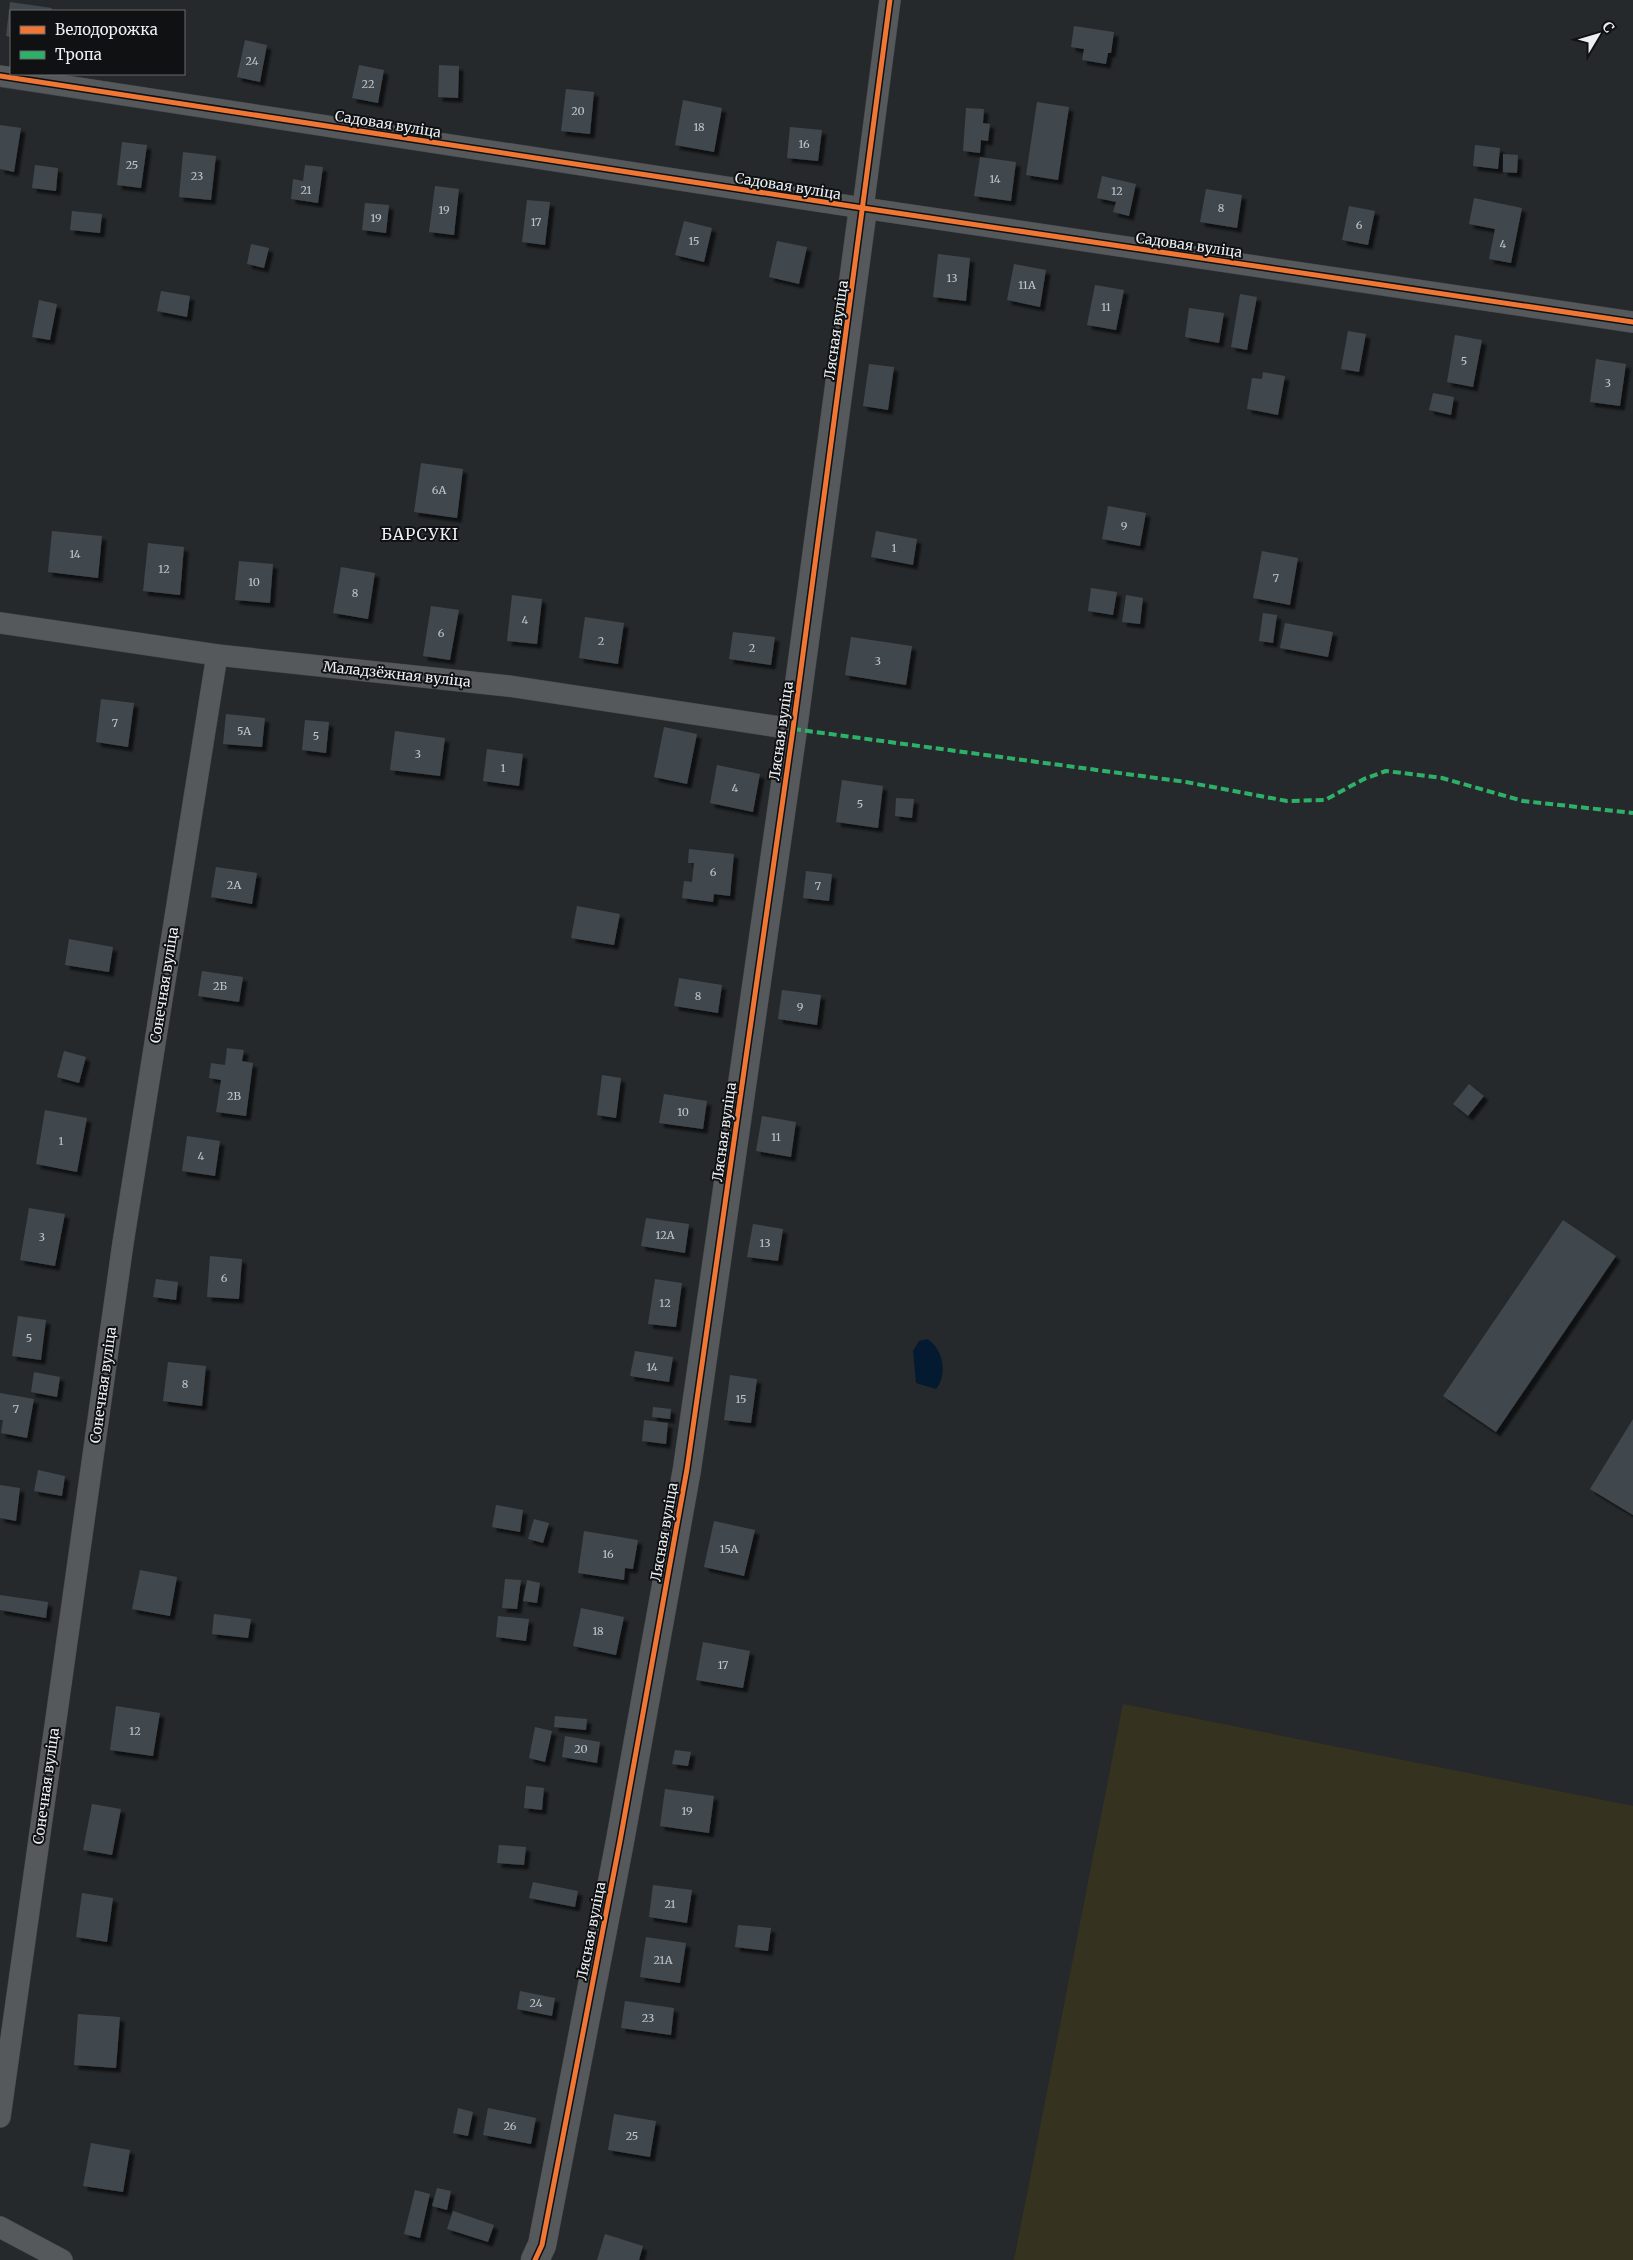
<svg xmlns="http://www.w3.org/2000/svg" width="1633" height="2260" viewBox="0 0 1633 2260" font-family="Merriweather,serif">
<defs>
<filter id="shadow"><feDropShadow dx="4.5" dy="4.5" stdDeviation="1" flood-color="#0009"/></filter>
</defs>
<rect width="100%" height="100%" fill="#26292b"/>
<polygon fill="#35331f" points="1123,1704 1633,1806 1633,2260 1014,2260"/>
<path fill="#031a30" d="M927,1339C943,1348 948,1374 936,1389L916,1383L913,1351L919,1341Z"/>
<g fill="#40474d" filter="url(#shadow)">
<polygon points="10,2 52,8 51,11 11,11 11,37 6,36"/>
<polygon points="1074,26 1114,32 1111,53 1108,53 1106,64 1082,60 1084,49 1071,47"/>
<polygon points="245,40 267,45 260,82 237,77"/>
<polygon points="359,65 384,70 378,103 352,98"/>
<polygon points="439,65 459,66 458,98 438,97"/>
<polygon points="566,89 594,92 590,134 561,131"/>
<polygon points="683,100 722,108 714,152 675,145"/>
<polygon points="1037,102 1069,107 1058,180 1026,175"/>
<polygon points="966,108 984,109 983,123 990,124 988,141 981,140 980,153 963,151"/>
<polygon points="0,125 21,128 14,172 0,169"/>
<polygon points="790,127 822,130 818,161 787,158"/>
<polygon points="122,142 147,145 141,188 117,185"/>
<polygon points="1475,145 1500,148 1498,169 1473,166"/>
<polygon points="183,152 216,156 211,200 179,197"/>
<polygon points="1503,154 1518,155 1517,173 1503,172"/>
<polygon points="980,157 1016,162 1011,201 974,196"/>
<polygon points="35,165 58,168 56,191 32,188"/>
<polygon points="305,165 323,167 318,203 291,199 293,179 303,181"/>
<polygon points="1102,176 1136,184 1129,216 1113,212 1116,202 1097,198"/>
<polygon points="435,186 459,189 454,235 429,232"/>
<polygon points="1206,189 1242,195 1237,228 1200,222"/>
<polygon points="1474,198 1522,208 1511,263 1489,259 1495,229 1469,224"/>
<polygon points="527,200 550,202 545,245 522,242"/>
<polygon points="365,203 389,205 386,233 362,230"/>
<polygon points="1349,206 1375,211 1368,245 1342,240"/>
<polygon points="72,211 102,214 100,233 70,230"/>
<polygon points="684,221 712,228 704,262 675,255"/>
<polygon points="777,241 807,247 799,284 769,277"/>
<polygon points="251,244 269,248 264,268 247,264"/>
<polygon points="938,254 970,258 966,301 933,297"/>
<polygon points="1014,264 1046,270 1040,307 1007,300"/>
<polygon points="1095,285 1124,290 1116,330 1087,325"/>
<polygon points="161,291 190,296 187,317 157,311"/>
<polygon points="1240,294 1257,297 1247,350 1231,347"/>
<polygon points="39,300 57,304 50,340 32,337"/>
<polygon points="1189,308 1224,313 1219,343 1185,337"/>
<polygon points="1348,331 1366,334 1359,372 1341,369"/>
<polygon points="1455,335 1482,340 1473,387 1447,382"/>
<polygon points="1596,359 1626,364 1620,406 1590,402"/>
<polygon points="869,364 894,367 888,410 863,406"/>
<polygon points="1263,372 1285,376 1278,415 1247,409 1252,378 1262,379"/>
<polygon points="1433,393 1454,397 1451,415 1429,410"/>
<polygon points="421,463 463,469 457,518 414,512"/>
<polygon points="1108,506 1146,513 1140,546 1102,539"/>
<polygon points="52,531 102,536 98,578 48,572"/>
<polygon points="876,531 917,539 913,565 871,557"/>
<polygon points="148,543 184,547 180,595 143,591"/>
<polygon points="1262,551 1298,558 1290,605 1253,598"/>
<polygon points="239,561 273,564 270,603 235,600"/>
<polygon points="341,567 375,573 368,619 333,613"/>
<polygon points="1091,588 1117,592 1113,615 1088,611"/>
<polygon points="512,595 542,599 537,644 507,641"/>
<polygon points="1126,595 1143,598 1140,624 1122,622"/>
<polygon points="431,606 459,610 450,660 423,656"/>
<polygon points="1263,613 1277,615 1273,643 1259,641"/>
<polygon points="585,617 624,623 618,664 579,658"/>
<polygon points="1285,623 1333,632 1328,657 1280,648"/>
<polygon points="733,632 775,637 771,665 729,659"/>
<polygon points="851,637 912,646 906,685 845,675"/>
<polygon points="101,699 134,703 128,747 96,742"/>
<polygon points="226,714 265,718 262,747 223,744"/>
<polygon points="305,720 329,722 326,753 302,750"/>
<polygon points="664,727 697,734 687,784 654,777"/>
<polygon points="395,731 445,738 440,776 390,770"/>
<polygon points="487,749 523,754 519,786 483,781"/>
<polygon points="717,765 760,774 753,812 710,803"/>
<polygon points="842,780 883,786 878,828 836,822"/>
<polygon points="896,798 914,799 912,818 895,816"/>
<polygon points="689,849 734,854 730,896 714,894 713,902 682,898 684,881 692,882 694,863 688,863"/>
<polygon points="216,867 257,873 252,904 211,897"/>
<polygon points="806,871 832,874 829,901 803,898"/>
<polygon points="577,906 620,914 614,945 571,938"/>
<polygon points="69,939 113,947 109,972 65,965"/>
<polygon points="202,971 243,977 239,1002 198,996"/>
<polygon points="679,978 722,985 718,1013 674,1006"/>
<polygon points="782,990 821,995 817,1025 778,1019"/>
<polygon points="227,1048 244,1050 242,1061 253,1063 246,1116 216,1112 221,1080 209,1078 211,1063 225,1065"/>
<polygon points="64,1051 86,1057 79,1083 57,1077"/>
<polygon points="602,1075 621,1078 616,1118 597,1115"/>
<polygon points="1469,1084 1484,1096 1468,1116 1453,1104"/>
<polygon points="664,1094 707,1101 703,1129 659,1123"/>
<polygon points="45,1110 87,1118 77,1172 36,1164"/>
<polygon points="762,1116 796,1122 791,1157 756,1151"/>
<polygon points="187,1136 220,1141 215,1176 182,1171"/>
<polygon points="29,1208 65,1214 55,1266 20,1260"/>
<polygon points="646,1218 689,1224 685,1253 641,1246"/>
<polygon points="1563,1220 1616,1256 1496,1432 1443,1396"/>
<polygon points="753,1224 783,1229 778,1261 747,1257"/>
<polygon points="210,1256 242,1259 239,1299 207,1297"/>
<polygon points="156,1279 178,1282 176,1300 153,1297"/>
<polygon points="655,1279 682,1283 676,1327 648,1324"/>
<polygon points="18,1316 46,1320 41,1360 12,1356"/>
<polygon points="635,1351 673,1357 669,1382 630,1376"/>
<polygon points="168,1362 206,1366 202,1406 163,1401"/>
<polygon points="34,1372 60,1377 57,1397 31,1392"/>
<polygon points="730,1375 757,1379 751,1423 724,1420"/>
<polygon points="0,1393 34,1399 27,1438 1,1433 3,1420 0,1420"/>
<polygon points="653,1407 671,1409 670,1419 652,1417"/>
<polygon points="1633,1419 1633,1515 1590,1489"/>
<polygon points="644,1420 668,1423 666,1444 642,1441"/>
<polygon points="38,1470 65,1476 62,1496 34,1491"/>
<polygon points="0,1485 20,1488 16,1521 0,1518"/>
<polygon points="496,1505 523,1510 520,1532 492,1527"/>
<polygon points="534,1519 549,1523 543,1543 528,1539"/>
<polygon points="714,1521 755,1530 744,1576 704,1567"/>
<polygon points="584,1531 638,1540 633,1569 625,1568 624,1580 578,1573"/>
<polygon points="140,1570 177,1577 170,1616 132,1609"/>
<polygon points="505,1579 521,1580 517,1609 502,1608"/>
<polygon points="527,1580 540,1583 537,1603 523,1601"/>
<polygon points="0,1595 48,1602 46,1618 0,1610"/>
<polygon points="581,1608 624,1617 616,1655 573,1646"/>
<polygon points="214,1614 251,1619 248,1638 212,1634"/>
<polygon points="498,1616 529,1619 526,1641 496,1637"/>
<polygon points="703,1642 750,1651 743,1688 696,1680"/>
<polygon points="116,1706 160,1713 153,1756 110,1750"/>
<polygon points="555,1716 587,1719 586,1730 554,1727"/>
<polygon points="535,1727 552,1731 545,1762 529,1758"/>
<polygon points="565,1736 600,1742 597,1763 562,1757"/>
<polygon points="675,1750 691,1752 688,1766 672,1764"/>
<polygon points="526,1786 544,1788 542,1810 524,1808"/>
<polygon points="665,1789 714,1796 709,1833 660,1826"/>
<polygon points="92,1804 121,1809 112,1855 83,1850"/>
<polygon points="499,1845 526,1847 524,1865 497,1863"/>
<polygon points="533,1882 578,1891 575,1907 529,1898"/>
<polygon points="653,1885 692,1890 687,1923 649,1917"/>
<polygon points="82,1893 113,1898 107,1942 76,1937"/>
<polygon points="738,1925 771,1928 768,1951 735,1947"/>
<polygon points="646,1937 686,1943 680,1983 640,1977"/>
<polygon points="520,1991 555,1998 552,2016 517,2009"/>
<polygon points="625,2001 674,2008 671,2035 621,2028"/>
<polygon points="78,2014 120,2017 116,2068 74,2065"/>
<polygon points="458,2108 473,2112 468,2136 453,2133"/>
<polygon points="488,2108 536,2118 531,2144 483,2135"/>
<polygon points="614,2114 656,2121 650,2157 608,2150"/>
<polygon points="91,2143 130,2150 123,2192 83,2186"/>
<polygon points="437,2188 451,2191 447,2210 432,2206"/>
<polygon points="415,2190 430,2194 420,2238 404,2234"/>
<polygon points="453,2211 494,2225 488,2242 447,2229"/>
<polygon points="605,2234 643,2246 639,2260 597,2260"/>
</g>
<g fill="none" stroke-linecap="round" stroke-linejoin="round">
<g stroke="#444649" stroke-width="22">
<g id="minor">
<polyline points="0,76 863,208 1633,322"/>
<polyline points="863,208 890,0"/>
<polyline points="0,623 217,655 508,686 793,729"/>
<polyline points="0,2117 123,1243 217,655"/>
<polyline points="0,2227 62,2260"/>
</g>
</g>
<g stroke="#444649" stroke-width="29">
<polyline id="tertiary" points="535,2260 542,2245 620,1841 687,1469 793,729 863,208"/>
</g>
<use href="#minor" stroke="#56595b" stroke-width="21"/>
<use href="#tertiary" stroke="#56595b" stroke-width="28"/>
<polyline stroke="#2db169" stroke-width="4" stroke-dasharray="8 4" stroke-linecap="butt" points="793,729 1186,782 1287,801 1325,800 1364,779 1386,771 1442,778 1523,801 1633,813"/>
<g stroke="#0f1113" stroke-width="8">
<g id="cycleway">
<polyline points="0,76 863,208 1633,322"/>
<polyline points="535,2260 542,2245 620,1841 687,1469 793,729 890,0"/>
</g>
</g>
<use href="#cycleway" stroke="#f07635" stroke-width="5"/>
</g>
<g text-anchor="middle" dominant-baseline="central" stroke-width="4" stroke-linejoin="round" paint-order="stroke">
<g font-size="11" fill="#c2c6ca">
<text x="252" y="61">24</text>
<text x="368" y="84">22</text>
<text x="578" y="111">20</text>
<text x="699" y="127">18</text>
<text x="804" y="144">16</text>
<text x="132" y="165">25</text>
<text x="197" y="176">23</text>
<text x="995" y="179">14</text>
<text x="306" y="190">21</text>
<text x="1117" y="191">12</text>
<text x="1221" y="208">8</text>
<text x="444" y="210">19</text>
<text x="376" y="218">19</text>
<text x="536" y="222">17</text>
<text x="1359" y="225">6</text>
<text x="694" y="241">15</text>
<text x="1503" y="244">4</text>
<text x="952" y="278">13</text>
<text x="1027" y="285">11А</text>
<text x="1106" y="307">11</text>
<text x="1464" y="361">5</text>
<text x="1608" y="383">3</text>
<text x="439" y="490">6А</text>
<text x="1124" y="526">9</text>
<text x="894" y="548">1</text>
<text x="75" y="554">14</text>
<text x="164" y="569">12</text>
<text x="1276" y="578">7</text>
<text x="254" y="582">10</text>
<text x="355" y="593">8</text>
<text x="525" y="620">4</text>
<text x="441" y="633">6</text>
<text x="601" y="641">2</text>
<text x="752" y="648">2</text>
<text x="878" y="661">3</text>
<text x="115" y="723">7</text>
<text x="244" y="731">5А</text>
<text x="316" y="736">5</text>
<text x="418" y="754">3</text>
<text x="503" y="768">1</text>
<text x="735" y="788">4</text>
<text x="860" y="804">5</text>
<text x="713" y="872">6</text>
<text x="234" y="885">2А</text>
<text x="818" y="886">7</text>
<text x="220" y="986">2Б</text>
<text x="698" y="996">8</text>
<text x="800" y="1007">9</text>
<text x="234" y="1096">2В</text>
<text x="683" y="1112">10</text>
<text x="776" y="1137">11</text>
<text x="61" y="1141">1</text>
<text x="201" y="1156">4</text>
<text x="665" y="1235">12А</text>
<text x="42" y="1237">3</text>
<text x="765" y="1243">13</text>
<text x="224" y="1278">6</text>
<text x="665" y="1303">12</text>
<text x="29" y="1338">5</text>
<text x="652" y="1367">14</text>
<text x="185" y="1384">8</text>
<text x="741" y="1399">15</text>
<text x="16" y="1409">7</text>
<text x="729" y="1549">15А</text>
<text x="608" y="1554">16</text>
<text x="598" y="1631">18</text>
<text x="723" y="1665">17</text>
<text x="135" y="1731">12</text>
<text x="581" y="1749">20</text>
<text x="687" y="1811">19</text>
<text x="670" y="1904">21</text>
<text x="663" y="1960">21А</text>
<text x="536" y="2003">24</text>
<text x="648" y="2018">23</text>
<text x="510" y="2126">26</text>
<text x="632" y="2136">25</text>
</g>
<g font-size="14" fill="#edf0f3" stroke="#0f1113">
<text transform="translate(388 124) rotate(9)">Садовая вуліца</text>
<text transform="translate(788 186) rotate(9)">Садовая вуліца</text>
<text transform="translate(1189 245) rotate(8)">Садовая вуліца</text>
<text transform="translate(836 330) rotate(-82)">Лясная вуліца</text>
<text transform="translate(397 674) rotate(6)">Маладзёжная вуліца</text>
<text transform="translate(781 731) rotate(-82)">Лясная вуліца</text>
<text transform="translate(164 985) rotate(-81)">Сонечная вуліца</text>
<text transform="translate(724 1132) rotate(-82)">Лясная вуліца</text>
<text transform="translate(103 1385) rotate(-82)">Сонечная вуліца</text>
<text transform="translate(664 1532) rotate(-80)">Лясная вуліца</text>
<text transform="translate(46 1786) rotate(-82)">Сонечная вуліца</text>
<text transform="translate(591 1931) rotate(-79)">Лясная вуліца</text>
</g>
<g font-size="16" letter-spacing="1" fill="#edf0f3" stroke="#0f1113">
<text x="420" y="534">БАРСУКІ</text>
</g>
</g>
<rect x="10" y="10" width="175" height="65" fill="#0f1113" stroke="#686a6d"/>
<rect x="20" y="26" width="25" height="8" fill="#f07635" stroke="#686a6d"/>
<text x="55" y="35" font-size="15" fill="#edf0f3">Велодорожка</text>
<rect x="20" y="51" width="25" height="8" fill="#2db169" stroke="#686a6d"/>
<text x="55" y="60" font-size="15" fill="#edf0f3">Тропа</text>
<g transform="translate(1598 35) rotate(52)" stroke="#0f1113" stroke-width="4" paint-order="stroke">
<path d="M0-4L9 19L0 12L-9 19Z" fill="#edf0f3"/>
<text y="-8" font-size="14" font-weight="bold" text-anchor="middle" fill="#edf0f3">С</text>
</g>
</svg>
